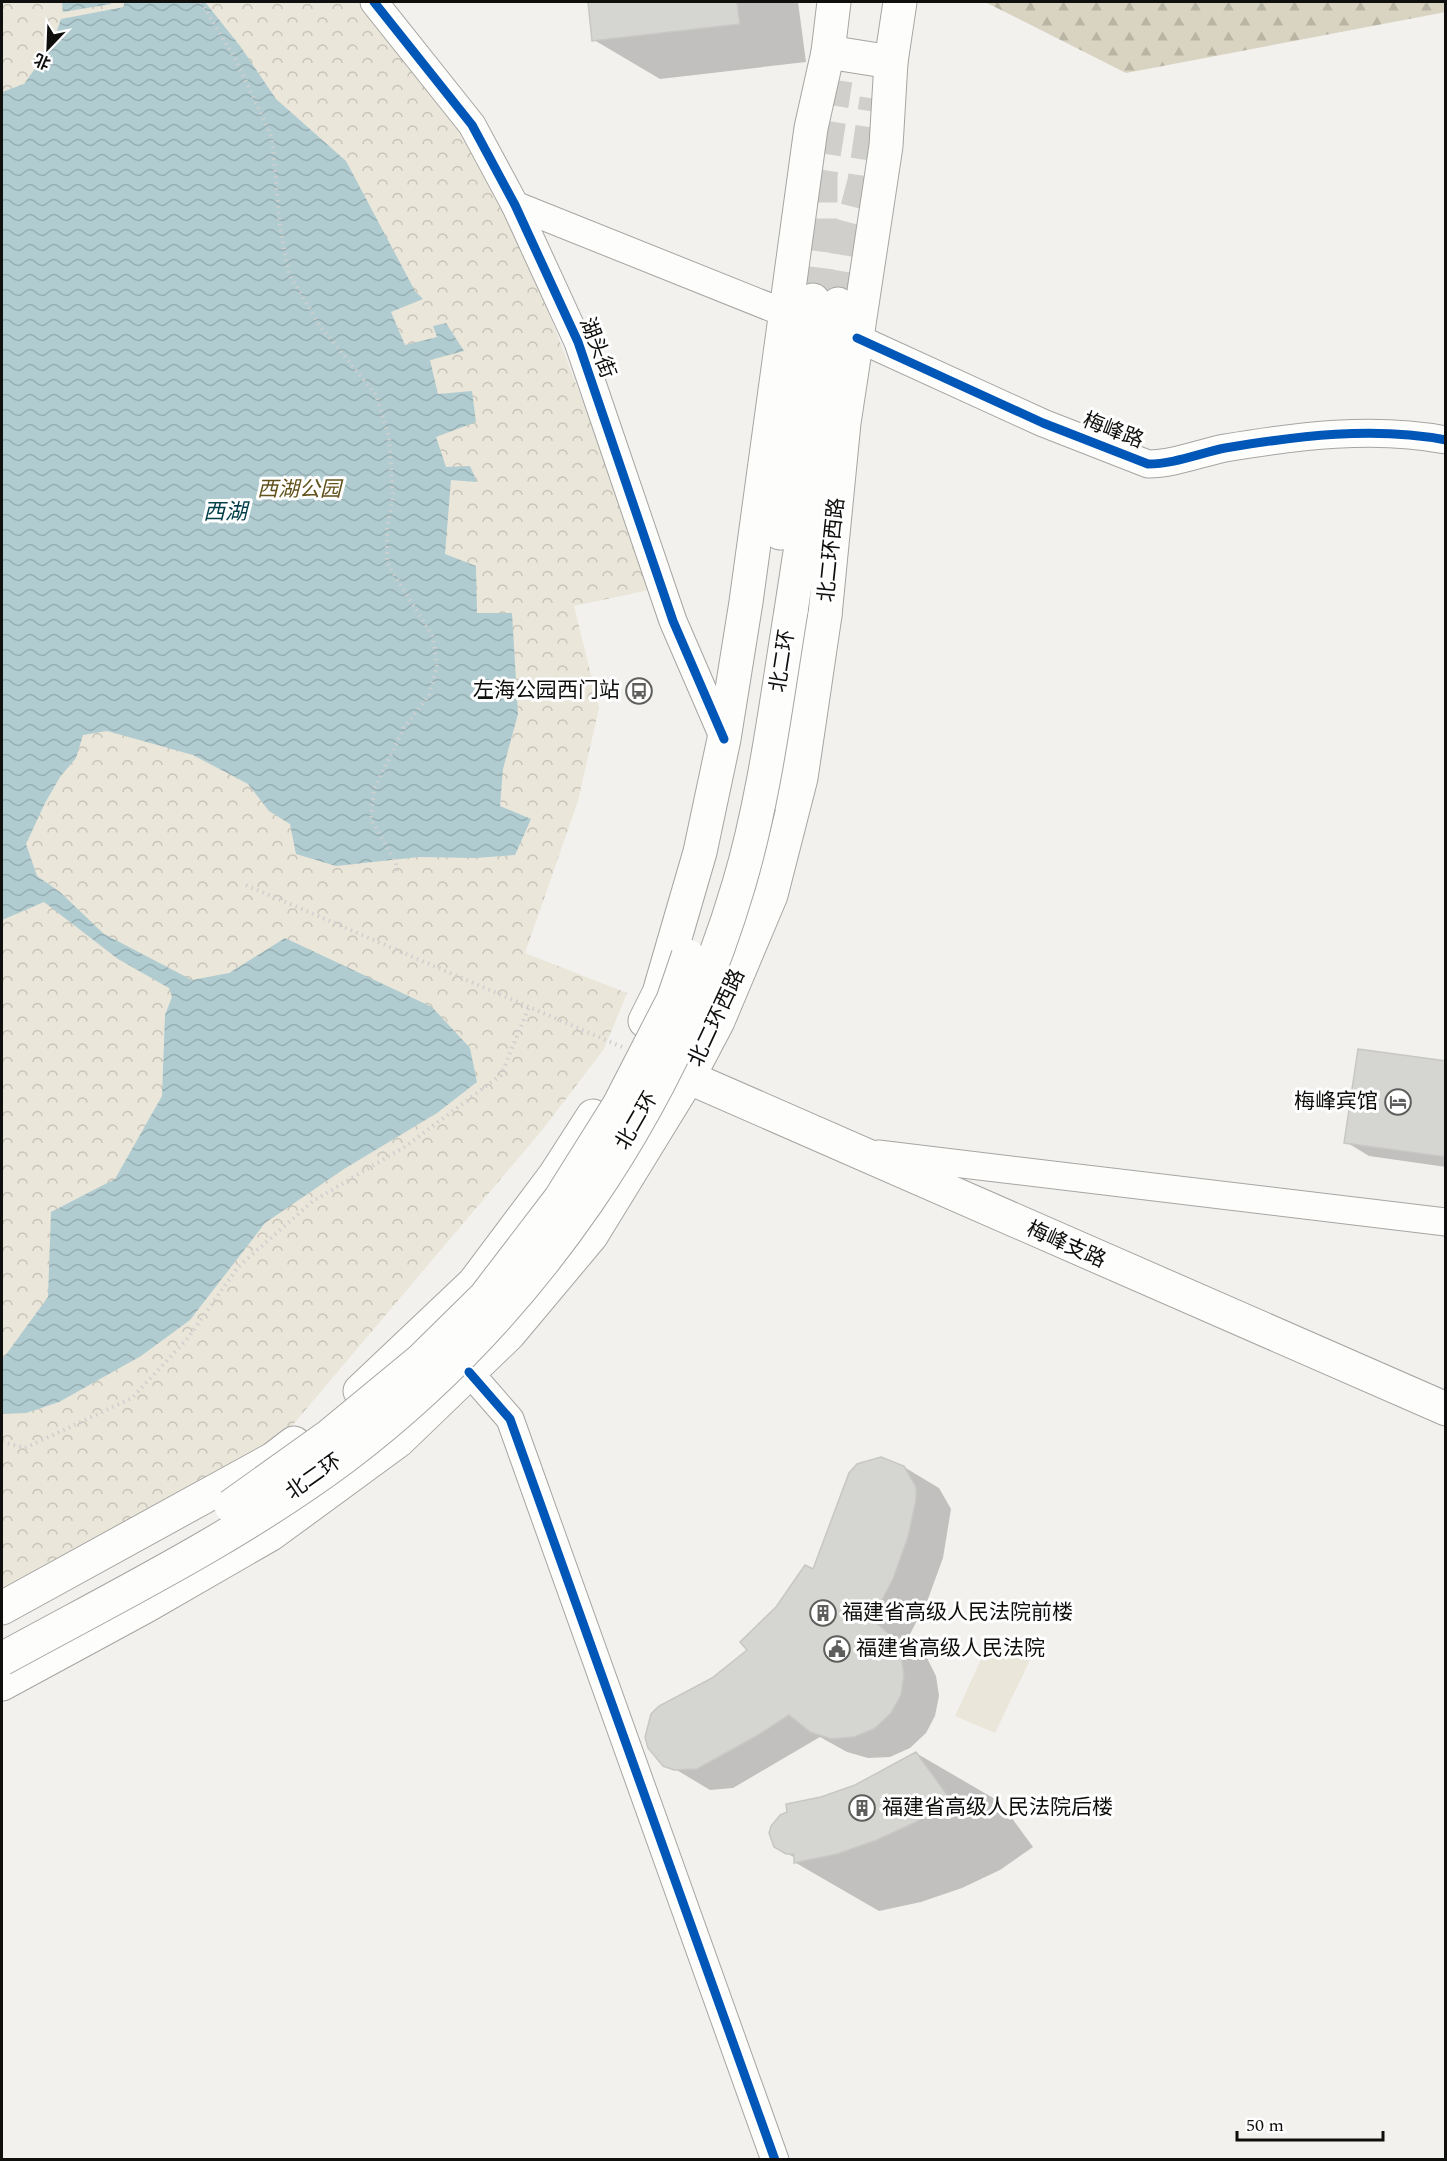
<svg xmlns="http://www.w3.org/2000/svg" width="1447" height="2161" viewBox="0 0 1447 2161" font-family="Spectral,'Noto Sans SC',serif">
<defs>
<pattern id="forest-firs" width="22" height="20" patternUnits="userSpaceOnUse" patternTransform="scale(1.5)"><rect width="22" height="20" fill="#d9d4c1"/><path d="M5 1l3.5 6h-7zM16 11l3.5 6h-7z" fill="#b9b5a5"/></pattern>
<pattern id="park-crowns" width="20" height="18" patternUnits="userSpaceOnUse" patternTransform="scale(1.5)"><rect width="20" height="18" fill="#eae6d9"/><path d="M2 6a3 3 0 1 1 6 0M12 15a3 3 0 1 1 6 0" fill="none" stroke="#c8c4b9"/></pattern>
<pattern id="water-waves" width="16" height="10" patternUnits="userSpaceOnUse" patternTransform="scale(1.5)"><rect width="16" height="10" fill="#b0ccd1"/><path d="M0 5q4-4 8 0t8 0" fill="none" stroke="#96aeb2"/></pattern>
</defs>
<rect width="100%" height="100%" fill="#f2f1ee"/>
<polygon fill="#eae6d9" points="989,1642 1030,1660 995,1733 955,1716"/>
<polygon fill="url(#forest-firs)" points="985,2 1445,2 1446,12 1126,73"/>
<polygon fill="url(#park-crowns)" points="2,2 375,2 470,136 512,216 654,589 574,606 599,708 578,801 525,953 627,993 604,1049 543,1129 280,1440 2,1593"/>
<g fill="url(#water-waves)">
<polygon points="62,2 110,2 111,4 63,12"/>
<polygon points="124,2 205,2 240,46 276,99 346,161 415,291 423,299 391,312 405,345 437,337 433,326 446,323 464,351 430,360 438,394 472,391 476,422 436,437 446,467 470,466 477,482 451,480 445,554 476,566 477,613 512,613 518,714 503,769 500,806 531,819 515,855 475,858 419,857 336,866 296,854 290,824 269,811 248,784 193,755 107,731 83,735 76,758 60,777 45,803 26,844 37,876 60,892 104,934 192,980 229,973 285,938 432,1007 470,1048 477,1082 437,1113 344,1169 265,1223 190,1320 141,1356 59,1402 26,1413 2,1414 2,1360 48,1297 51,1212 115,1179 162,1096 165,1015 172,997 169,988 118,959 44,902 2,920 2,92 24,84 52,45 61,19 124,7"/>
</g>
<g fill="#0003">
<polygon points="589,2 798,2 806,62 660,79 594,40"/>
<polygon points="1446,1063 1446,1167 1369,1156 1346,1142"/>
<polygon points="904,1467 939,1488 951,1509 943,1558 928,1599 907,1640 927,1658 936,1676 939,1696 935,1716 926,1733 910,1748 890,1757 868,1758 847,1752 820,1737 733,1788 710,1790 655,1757 647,1737 750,1650"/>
<polygon points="916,1753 1000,1802 1033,1847 1000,1870 962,1888 921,1902 879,1911 796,1863 795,1858 775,1846 821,1798 856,1786"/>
</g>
<g fill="#d5d5d2" stroke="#c8c7c5" stroke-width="1.5">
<polygon points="588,2 737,2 740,24 592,41"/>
<polygon points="1358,1049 1446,1061 1446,1157 1344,1143"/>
<polygon points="881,1457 904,1466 916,1487 916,1500 908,1537 893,1579 872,1619 892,1637 901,1655 904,1675 901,1695 891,1713 874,1729 854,1737 831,1739 810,1732 789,1715 760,1734 697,1769 674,1770 663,1766 648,1748 645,1737 651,1714 659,1706 712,1678 747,1650 740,1642 776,1607 805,1565 813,1569 849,1473 857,1464"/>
<polygon points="916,1752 950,1799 916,1822 877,1840 837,1854 794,1863 794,1854 786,1854 774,1847 769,1833 771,1826 780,1815 787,1812 786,1804 821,1797 855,1785"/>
</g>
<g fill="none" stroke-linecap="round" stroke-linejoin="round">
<g stroke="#d0cfcc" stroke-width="33" stroke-dasharray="33 16" stroke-linecap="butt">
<polyline points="813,300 821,238 821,175 836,80"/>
<polyline points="838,304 848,243 864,181 876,99"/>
</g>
<g stroke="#a6a5a3" stroke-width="29">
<g id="minor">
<polyline points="374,2 472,125 515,205 578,342 673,621 724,739"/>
<polyline points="515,205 787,314"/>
<path d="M857,338L1043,423L1148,464C1174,464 1200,453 1225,448C1297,436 1374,426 1446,440"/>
<polyline points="878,1154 1446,1222"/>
<polyline points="469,1372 510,1419 775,2160"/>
</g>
</g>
<g stroke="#a6a5a3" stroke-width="35">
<g id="major">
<polyline points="828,52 891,62"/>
<polyline points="645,1021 659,993 700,852 724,739 746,602 811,128 828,52 834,2"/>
<polyline points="667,1068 1446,1409"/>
<polyline points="360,1391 474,1283 555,1175 593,1116"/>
<polyline points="2,1608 273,1459 294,1443"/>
<polyline points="2,1684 146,1606 271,1534 398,1441 509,1334 591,1236 688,1078 718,1021 771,895 801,778 825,615 844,423 886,146 891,62 900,2"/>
</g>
</g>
<g stroke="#a6a5a3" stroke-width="35">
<g id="highway">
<polyline points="780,533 813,300"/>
<polyline points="791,611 838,304"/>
<polyline points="770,794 825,615"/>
</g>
</g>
<g stroke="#cfcfcf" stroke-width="4" stroke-dasharray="1.5 4.5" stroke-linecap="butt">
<polyline points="201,2 237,62 272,138 280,227 289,274 320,326 376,395 389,437 393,497 387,528 387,563 433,637 437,667 429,695 404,728 374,789 371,819 396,863 397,872"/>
<polyline points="246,885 622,1047"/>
<polyline points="2,1442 25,1448 132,1398 188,1338 238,1267 313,1201 406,1146 501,1075 529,1007"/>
</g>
<use href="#minor" stroke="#fdfdfc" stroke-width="27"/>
<use href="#major" stroke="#fdfdfc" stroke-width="33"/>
<use href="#highway" stroke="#fdfdfc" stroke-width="33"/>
<g stroke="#a6a5a3" stroke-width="35" stroke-linecap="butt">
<g id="highway-bridge">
<polyline points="231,1506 329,1436 421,1360 485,1297 560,1199 619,1105 673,1000 688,956"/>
<path d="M2,1659C117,1596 237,1537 343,1458C532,1315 672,1111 739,884C765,796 776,702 791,611"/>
</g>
</g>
<use href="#highway-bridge" stroke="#fdfdfc" stroke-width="33"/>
<g stroke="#fff" stroke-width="13">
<g id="cycleway">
<polyline points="374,2 472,125 515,205 578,342 673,621 724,739"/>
<path d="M857,338L1043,423L1148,464C1174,464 1200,453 1225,448C1297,436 1374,426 1446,440"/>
<polyline points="469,1372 510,1419 775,2160"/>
</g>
</g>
<use href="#cycleway" stroke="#0057b8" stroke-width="9"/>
</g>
<defs>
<g id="bus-ring" transform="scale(1.35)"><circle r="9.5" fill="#fff" stroke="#5e5e5c" stroke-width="1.5"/><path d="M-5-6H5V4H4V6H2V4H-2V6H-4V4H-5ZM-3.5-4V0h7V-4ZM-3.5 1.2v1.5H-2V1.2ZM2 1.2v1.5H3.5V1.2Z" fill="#5e5e5c"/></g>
<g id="hotel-ring" transform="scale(1.35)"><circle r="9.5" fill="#fff" stroke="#5e5e5c" stroke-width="1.5"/><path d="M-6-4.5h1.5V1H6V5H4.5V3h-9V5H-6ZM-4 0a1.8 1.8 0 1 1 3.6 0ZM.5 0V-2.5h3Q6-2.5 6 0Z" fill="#5e5e5c"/></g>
<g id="building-ring" transform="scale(1.35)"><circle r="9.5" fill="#fff" stroke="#5e5e5c" stroke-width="1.5"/><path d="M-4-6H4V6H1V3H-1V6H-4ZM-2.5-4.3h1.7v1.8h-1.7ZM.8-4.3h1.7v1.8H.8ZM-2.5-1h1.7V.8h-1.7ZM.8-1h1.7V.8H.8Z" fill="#5e5e5c"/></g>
<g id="civic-ring" transform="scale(1.35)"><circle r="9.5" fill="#fff" stroke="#5e5e5c" stroke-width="1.5"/><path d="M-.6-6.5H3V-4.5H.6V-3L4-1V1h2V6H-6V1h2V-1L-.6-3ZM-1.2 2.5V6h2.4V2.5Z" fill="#5e5e5c"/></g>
</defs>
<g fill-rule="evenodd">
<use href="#bus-ring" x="639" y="691"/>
<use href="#hotel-ring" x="1398" y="1102"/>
<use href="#building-ring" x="823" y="1613"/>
<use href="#civic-ring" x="837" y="1649"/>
<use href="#building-ring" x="862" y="1808"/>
</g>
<g text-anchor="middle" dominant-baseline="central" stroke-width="6" stroke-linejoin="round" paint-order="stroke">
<g font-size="21" fill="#0f0f0d" stroke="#fff">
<text transform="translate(597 348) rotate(69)">湖头街</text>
<text transform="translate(1113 431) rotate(21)">梅峰路</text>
<text transform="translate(832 550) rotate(-84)">北二环西路</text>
<text transform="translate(783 661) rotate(-81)">北二环</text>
<text transform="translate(717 1018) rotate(-65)">北二环西路</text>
<text transform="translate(637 1121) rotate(-60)">北二环</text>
<text transform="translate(1066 1245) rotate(24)">梅峰支路</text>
<text transform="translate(314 1477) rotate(-35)">北二环</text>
</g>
<g font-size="21" font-style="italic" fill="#61521b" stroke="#fff">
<text x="299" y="490">西湖公园</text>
</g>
<g font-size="21" fill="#0f0f0d" stroke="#fff" text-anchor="start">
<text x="620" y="691" text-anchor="end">左海公园西门站</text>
<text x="1378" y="1102" text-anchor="end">梅峰宾馆</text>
<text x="842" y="1613">福建省高级人民法院前楼</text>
<text x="856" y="1649">福建省高级人民法院</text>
<text x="882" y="1808">福建省高级人民法院后楼</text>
</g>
<g font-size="22" font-style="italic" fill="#003e49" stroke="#fff">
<text x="225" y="512">西湖</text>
</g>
</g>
<rect width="1447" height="2161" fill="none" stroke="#0f0f0d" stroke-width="6"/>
<g transform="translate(48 48) rotate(203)" stroke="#ffffff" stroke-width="4.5" paint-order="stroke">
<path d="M0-4.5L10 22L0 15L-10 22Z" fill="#0f0f0d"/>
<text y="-9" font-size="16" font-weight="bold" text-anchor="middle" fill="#0f0f0d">北</text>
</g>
<path d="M1237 2131v9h146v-9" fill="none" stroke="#0f0f0d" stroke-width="3"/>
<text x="1246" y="2131" font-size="18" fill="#0f0f0d" stroke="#ffffff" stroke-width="4.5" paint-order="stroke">50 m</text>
</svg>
